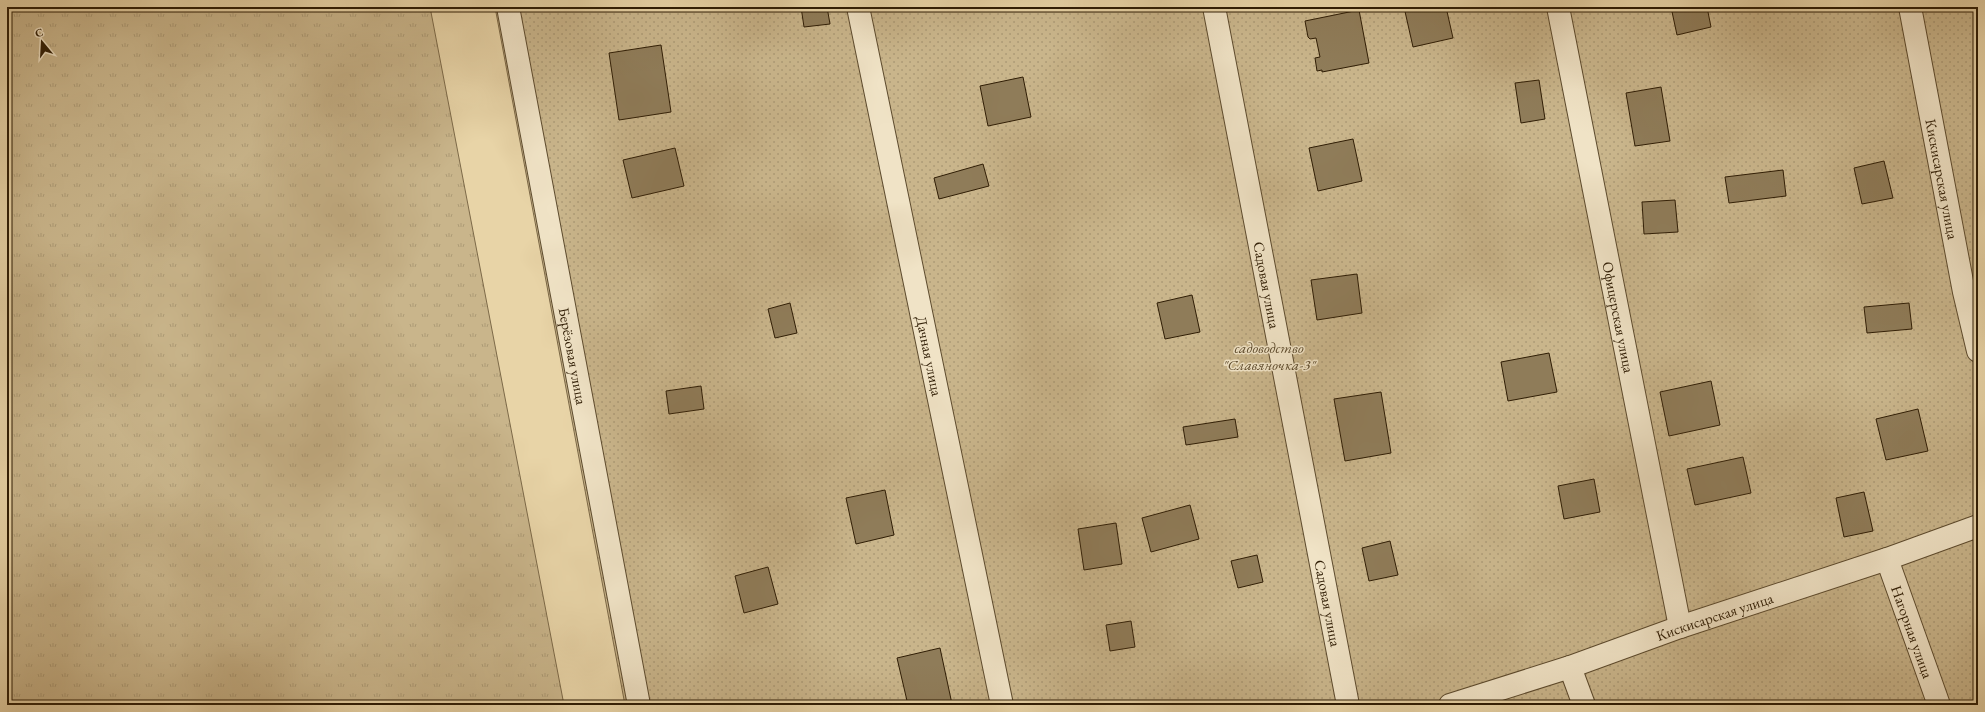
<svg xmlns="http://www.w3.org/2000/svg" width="1985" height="712" viewBox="0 0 1985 712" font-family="'EB Garamond',serif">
<defs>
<pattern id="grass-tufts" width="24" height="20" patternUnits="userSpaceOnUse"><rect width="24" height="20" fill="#c9b58b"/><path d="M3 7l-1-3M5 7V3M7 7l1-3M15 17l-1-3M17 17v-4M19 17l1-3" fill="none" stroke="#ad9b76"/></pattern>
<pattern id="garden-dots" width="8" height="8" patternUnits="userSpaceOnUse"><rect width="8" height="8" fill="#c9b58b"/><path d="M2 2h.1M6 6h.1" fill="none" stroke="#ad9b76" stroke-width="1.8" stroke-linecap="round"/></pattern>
</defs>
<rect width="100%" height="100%" fill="#e8d4a7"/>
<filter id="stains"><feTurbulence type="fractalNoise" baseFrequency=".005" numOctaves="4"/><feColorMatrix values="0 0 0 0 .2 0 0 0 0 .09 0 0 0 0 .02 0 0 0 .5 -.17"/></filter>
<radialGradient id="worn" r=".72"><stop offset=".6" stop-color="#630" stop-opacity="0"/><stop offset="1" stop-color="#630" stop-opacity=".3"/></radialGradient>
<polygon fill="url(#grass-tufts)" stroke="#7c6948" points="7,7 430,7 564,705 7,705"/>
<polygon fill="url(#garden-dots)" stroke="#7c6948" points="495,7 1978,7 1978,705 625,705"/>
<g fill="#8f7c59" stroke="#2f1d05">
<polygon points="801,7 827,7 830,24 804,27"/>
<polygon points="1404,7 1446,7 1453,38 1413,47"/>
<polygon points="1671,7 1707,7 1711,27 1677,35"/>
<polygon points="1359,10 1369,63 1322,72 1322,70 1317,71 1315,58 1320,57 1316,38 1310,39 1308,37 1305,21"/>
<polygon points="661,45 671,112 619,120 609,53"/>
<polygon points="1023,77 1031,117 988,126 980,86"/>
<polygon points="1539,80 1545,119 1521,123 1515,83"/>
<polygon points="1661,87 1670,141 1635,146 1626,93"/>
<polygon points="1353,139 1362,181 1318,191 1309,148"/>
<polygon points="675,148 684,186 632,198 623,160"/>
<polygon points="1884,161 1893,198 1862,204 1854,168"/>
<polygon points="983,164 989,186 939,199 934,178"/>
<polygon points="1783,170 1786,196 1729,203 1725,177"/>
<polygon points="1675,200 1678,232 1644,234 1642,202"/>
<polygon points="1357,274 1362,313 1317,320 1311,280"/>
<polygon points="1192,295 1200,332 1165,339 1157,303"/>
<polygon points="790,303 797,333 775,338 768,309"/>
<polygon points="1909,303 1912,329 1867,333 1864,307"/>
<polygon points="1549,353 1557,392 1508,401 1501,362"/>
<polygon points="1711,381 1720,425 1669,436 1660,392"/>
<polygon points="701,386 704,409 669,414 666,391"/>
<polygon points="1381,392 1391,453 1345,461 1334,399"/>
<polygon points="1918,409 1928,451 1886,460 1876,419"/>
<polygon points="1235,419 1238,437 1186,445 1183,427"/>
<polygon points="1743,457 1751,493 1695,505 1687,469"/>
<polygon points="1594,479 1600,512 1564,519 1558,486"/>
<polygon points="885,490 894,535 856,544 846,498"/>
<polygon points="1864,492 1873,531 1844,537 1836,498"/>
<polygon points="1190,505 1199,539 1151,552 1142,518"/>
<polygon points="1116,523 1122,564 1084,570 1078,529"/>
<polygon points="1390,541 1398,575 1369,581 1362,548"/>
<polygon points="1257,555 1263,582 1238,588 1231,561"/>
<polygon points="768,567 778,604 744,613 735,576"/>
<polygon points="1131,621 1135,647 1110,651 1106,625"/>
<polygon points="940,648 952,704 908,705 897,658"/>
</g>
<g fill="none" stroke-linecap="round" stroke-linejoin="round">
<g stroke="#5d4b2e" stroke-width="24">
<g id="minor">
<path id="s1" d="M508,7L639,705"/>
<path id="s2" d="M858,7L1002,705"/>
<path id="s3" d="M1214,7L1348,705"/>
<path id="s4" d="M1558,7L1680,627"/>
<path id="s5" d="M1910,7L1964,292L1978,351"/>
<path id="s6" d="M1887,559L1939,705"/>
<polyline points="1570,667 1584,705"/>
<path id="s7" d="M1450,705L1570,667L1680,627L1887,559L1978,526"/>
</g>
</g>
<use href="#minor" stroke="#f0e3c6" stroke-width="22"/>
</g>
<g text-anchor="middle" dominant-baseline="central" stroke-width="3" stroke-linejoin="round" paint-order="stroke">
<g font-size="15" fill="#2f1d05" stroke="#f0e3c6">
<text stroke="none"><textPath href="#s5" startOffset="175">Кискисарская улица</textPath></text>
<text stroke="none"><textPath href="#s3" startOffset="283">Садовая улица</textPath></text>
<text stroke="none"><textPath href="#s4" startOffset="316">Офицерская улица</textPath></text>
<text stroke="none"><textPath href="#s1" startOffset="355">Берёзовая улица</textPath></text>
<text stroke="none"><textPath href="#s2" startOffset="356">Дачная улица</textPath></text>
<text stroke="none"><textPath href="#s3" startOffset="607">Садовая улица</textPath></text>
<text stroke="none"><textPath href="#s7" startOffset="279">Кискисарская улица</textPath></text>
<text stroke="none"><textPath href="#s6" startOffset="77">Нагорная улица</textPath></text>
</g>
<g font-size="15" font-style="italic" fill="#5d4b2d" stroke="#f0e3c6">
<text x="1269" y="347">садоводство<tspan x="1269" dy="17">"Славяночка-3"</tspan></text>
</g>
</g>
<rect width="1985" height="712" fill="none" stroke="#e8d4a7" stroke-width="24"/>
<rect x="8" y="8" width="1969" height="696" fill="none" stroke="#2f1d05" stroke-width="2"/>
<rect x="12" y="12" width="1961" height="688" fill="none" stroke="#2f1d05"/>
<g transform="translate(42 42) rotate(342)" stroke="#f0e3c6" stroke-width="3" paint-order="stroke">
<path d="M0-3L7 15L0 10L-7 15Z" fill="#2f1d05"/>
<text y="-6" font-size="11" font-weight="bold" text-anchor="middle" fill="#2f1d05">С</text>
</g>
<rect width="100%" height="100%" filter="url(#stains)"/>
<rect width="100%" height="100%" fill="url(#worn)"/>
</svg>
